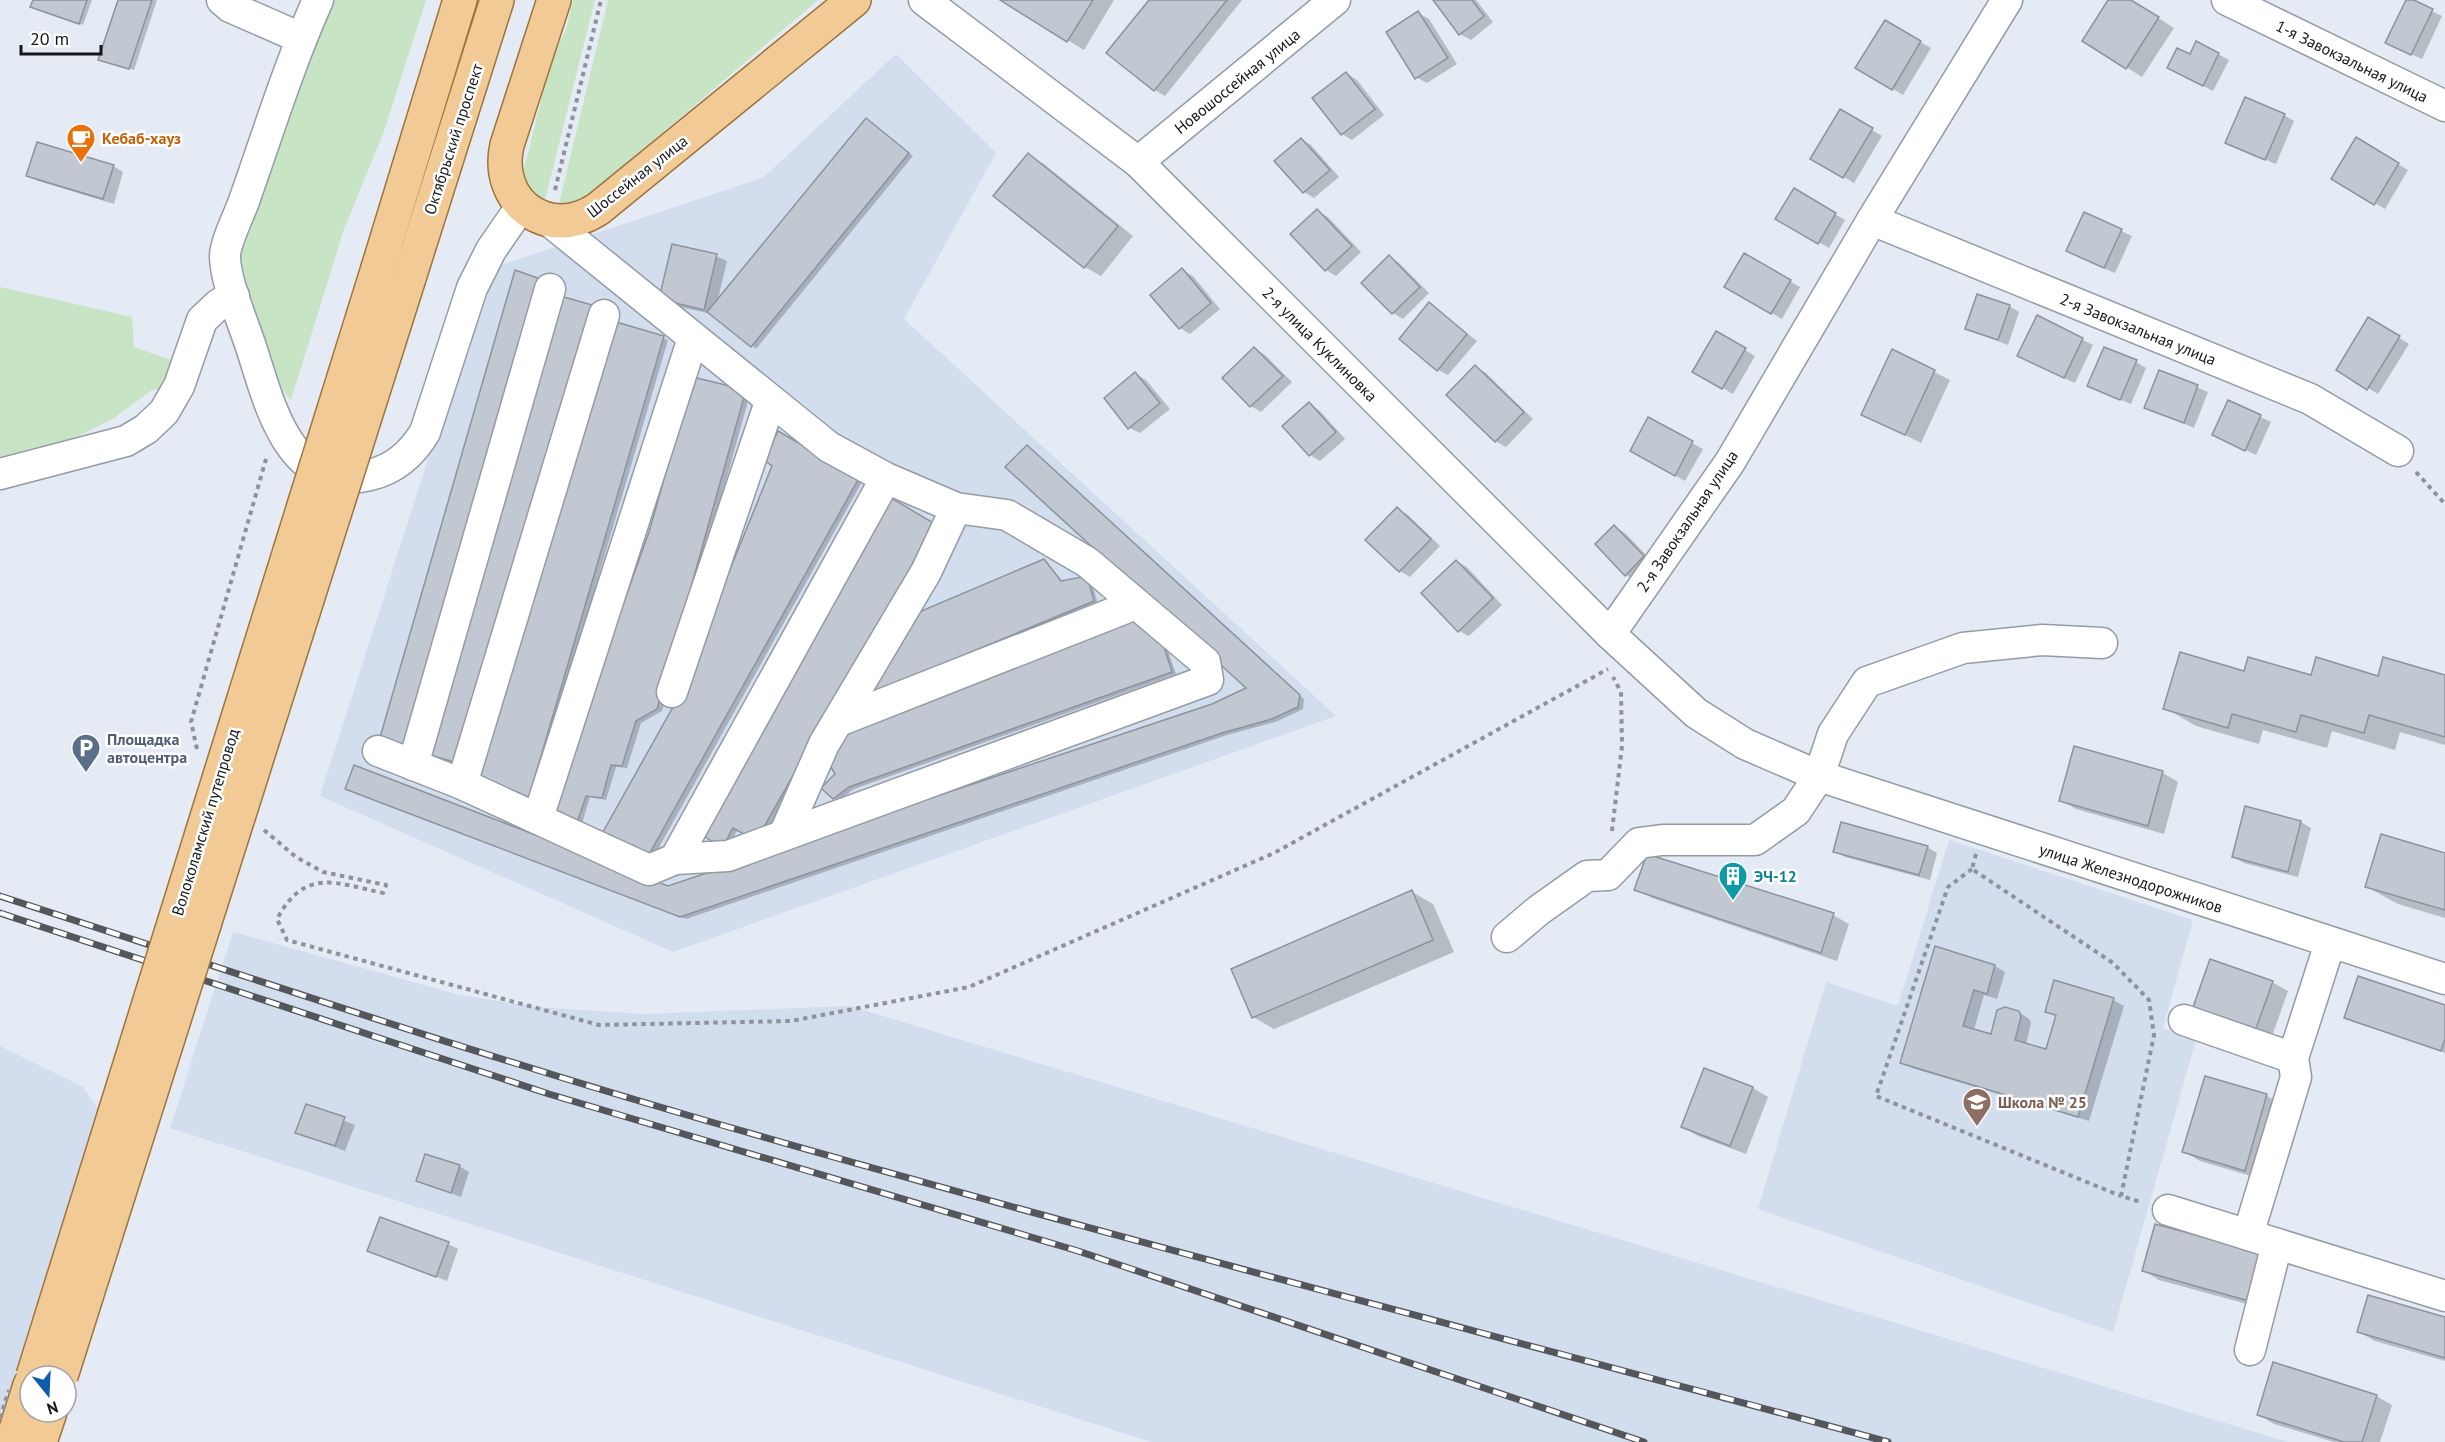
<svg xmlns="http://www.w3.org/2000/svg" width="2445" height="1442" viewBox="0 0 2445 1442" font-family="'PT Sans',sans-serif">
<rect width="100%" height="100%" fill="#e4ebf5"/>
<g fill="#d2dded">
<polygon points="896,54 996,153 904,319 1336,716 673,952 320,796 466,341 498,266 764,177"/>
<polygon points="1949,840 2193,920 2163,1028 2196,1040 2113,1332 1758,1209 1826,982 1898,1006"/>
<polygon points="233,932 460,995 537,1007 644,1014 850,1006 2288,1442 1151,1442 170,1128"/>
<polygon points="0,1046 83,1087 106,1121 0,1442"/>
</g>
<g fill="#c7e4c5">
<polygon points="326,0 426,0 383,134 344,229 291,400 275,382 235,258"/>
<path d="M573,0H595L544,204C532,193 525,185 524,169L551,60L566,29Z"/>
<polygon points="608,0 818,0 580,203 559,204"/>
<polygon points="0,287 132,317 134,347 174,361 164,389 152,390 114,418 71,440 0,460"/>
</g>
<g fill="#0003">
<polygon points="34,0 92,0 83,25 37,9"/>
<polygon points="119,0 157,0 134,70 105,62"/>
<polygon points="1003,0 1114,0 1084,50"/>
<polygon points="1151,0 1242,0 1165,96 1155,90"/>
<polygon points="1435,0 1476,0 1493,22 1471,40 1460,34"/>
<polygon points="2110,0 2130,0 2174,28 2142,77 2084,40"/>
<polygon points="2407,0 2442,16 2422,59 2397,48"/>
<polygon points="1418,13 1429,19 1457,64 1427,83 1416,77"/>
<polygon points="1885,22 1931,48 1903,95 1857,67"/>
<polygon points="2197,43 2229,60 2213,91 2179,73"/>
<polygon points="1347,74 1357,80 1384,115 1352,140 1342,134"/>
<polygon points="1840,111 1882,136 1854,183 1812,158"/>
<polygon points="2284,115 2294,121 2276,164 2237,148"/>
<polygon points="870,122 913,156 756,349 712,314 671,305 716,256 727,261 717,303"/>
<polygon points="1301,139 1311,145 1339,177 1314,198 1304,192 1277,161"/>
<polygon points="2356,139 2408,170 2385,209 2333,178"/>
<polygon points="1028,155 1044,164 1133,236 1101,276 1085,267 995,195"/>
<polygon points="113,166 123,172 114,204 38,181 28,175"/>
<polygon points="1794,190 1845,220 1829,248 1777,218"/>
<polygon points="1317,211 1328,217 1361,252 1336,276 1326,270"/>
<polygon points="2085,214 2132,236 2115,273 2078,257"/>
<polygon points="1744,255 1800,287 1782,319 1726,287"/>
<polygon points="1389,257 1399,263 1429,293 1403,319 1393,313"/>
<polygon points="1182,270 1193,276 1220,309 1190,334 1180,328"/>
<polygon points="1430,304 1477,341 1448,375 1438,370"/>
<polygon points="2009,306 2019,312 2008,345 1967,329"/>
<polygon points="2037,317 2093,345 2075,383 2029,362"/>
<polygon points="2369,319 2409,344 2378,394 2338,370"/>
<polygon points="1716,333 1755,356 1733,394 1694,371"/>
<polygon points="663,338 668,340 533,799 485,785"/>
<polygon points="1255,349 1265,355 1292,382 1261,412 1251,406"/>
<polygon points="1893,351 1950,380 1921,443 1863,414"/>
<polygon points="2136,362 2146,368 2131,404 2100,391"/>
<polygon points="1475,367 1486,373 1533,419 1506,447 1495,441"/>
<polygon points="2160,372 2208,392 2194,428 2146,407"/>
<polygon points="1136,374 1146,380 1170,409 1140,433 1129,428"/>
<polygon points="694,379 750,394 662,711 641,723 627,768 616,767 606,800 590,797 581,827 554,819 651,532"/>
<polygon points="2229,402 2271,422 2256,455 2213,435"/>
<polygon points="1309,404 1319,410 1345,439 1320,461 1310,455 1284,426"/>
<polygon points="1649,419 1703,449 1685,481 1632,451"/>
<polygon points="779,433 862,482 652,860 605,841 679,698 774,465"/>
<polygon points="1028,447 1304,699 1303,709 1278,721 1227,735 686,919 351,791 668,888 1213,705 1248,688"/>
<polygon points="1397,509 1408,515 1440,546 1410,577 1400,571"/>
<polygon points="1615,527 1625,533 1654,563 1636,580 1626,575"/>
<polygon points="938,528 761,842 738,829 727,849 703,833"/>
<polygon points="1044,560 1063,582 1091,580 1098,604 876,696"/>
<polygon points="1456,561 1467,567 1502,605 1469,636 1459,631"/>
<polygon points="1134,623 1167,648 1176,674 854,789 838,801 824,788"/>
<polygon points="2245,673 2379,678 2445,677 2445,745 2400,732 2395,750 2332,731 2327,748 2263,730 2259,744 2196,726 2165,708"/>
<polygon points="2075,748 2163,773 2178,782 2164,834 2076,809 2060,800"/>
<polygon points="2246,808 2301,822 2311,828 2298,877 2244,863 2233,857"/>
<polygon points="1927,847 1937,853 1930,880 1845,857 1835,851"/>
<polygon points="2445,854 2445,918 2398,904 2367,887"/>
<polygon points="1636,889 1833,915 1849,924 1837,961 1652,898"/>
<polygon points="1412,892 1433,904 1454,952 1274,1029 1253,1017"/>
<polygon points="1936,948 1995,966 2005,972 1997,999 1984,995 1974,1030 1992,1036 2019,1012 2029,1019 2031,1023 2026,1044 2047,1051 2057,1017 2046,1011 2113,1000 2124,1006 2089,1121 1912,1068 1902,1062"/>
<polygon points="2272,982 2288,991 2271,1039 2210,1018"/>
<polygon points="2445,1007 2445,1053 2345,1017"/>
<polygon points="1704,1070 1753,1088 1768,1097 1746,1154 1698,1136 1683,1127"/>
<polygon points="2206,1078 2267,1096 2283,1105 2261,1179 2200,1161 2184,1152"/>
<polygon points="307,1106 355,1125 345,1151 297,1132"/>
<polygon points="459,1166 469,1172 461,1197 418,1181"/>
<polygon points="2156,1226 2265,1309 2159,1280 2144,1271"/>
<polygon points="448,1244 458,1249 447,1281 369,1251"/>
<polygon points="2445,1318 2445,1361 2375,1341 2359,1332"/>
<polygon points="2376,1396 2392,1405 2380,1442 2334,1442 2274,1424 2259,1415"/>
</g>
<g fill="#c2c8d1" stroke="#8d939c" stroke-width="1.5">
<polygon points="33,0 87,0 79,24 30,7"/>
<polygon points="118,0 152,0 129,69 98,60"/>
<polygon points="1000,0 1093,0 1067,42"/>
<polygon points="1149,0 1227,0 1154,91 1106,53"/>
<polygon points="1433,0 1472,0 1484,16 1459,35"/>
<polygon points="2108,0 2131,0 2159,17 2126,69 2082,41"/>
<polygon points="2406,0 2414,0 2433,9 2411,55 2385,43"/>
<polygon points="1418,11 1448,58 1415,79 1386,32"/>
<polygon points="1885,20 1921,41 1892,90 1855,68"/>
<polygon points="2196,41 2219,53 2203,86 2167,68 2177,48 2190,54"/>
<polygon points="1346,72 1375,109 1341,135 1312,98"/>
<polygon points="2245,97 2285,114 2265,160 2225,143"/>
<polygon points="1840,109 1873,128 1843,178 1810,159"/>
<polygon points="866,118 909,153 751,347 707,312"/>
<polygon points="2356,137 2399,163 2374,205 2331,179"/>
<polygon points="1301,138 1330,170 1303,193 1274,161"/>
<polygon points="37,142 114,165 103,199 26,176"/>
<polygon points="1028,153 1118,226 1084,268 993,196"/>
<polygon points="1794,188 1836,213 1818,244 1775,219"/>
<polygon points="1317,209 1352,246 1325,271 1290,234"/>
<polygon points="2084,212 2122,229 2104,268 2066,251"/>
<polygon points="672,244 717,254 704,310 659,299"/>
<polygon points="1744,253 1791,280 1771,314 1724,287"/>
<polygon points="1389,255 1420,287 1392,314 1361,283"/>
<polygon points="1182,268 1211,303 1179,329 1150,295"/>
<polygon points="515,270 543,280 407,748 379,741"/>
<polygon points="1977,294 2010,305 1998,340 1965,329"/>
<polygon points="557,295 592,305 458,763 423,753"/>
<polygon points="1429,302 1467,334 1437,371 1399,339"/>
<polygon points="2037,315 2083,338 2064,378 2017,356"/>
<polygon points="2368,317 2400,336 2367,390 2336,370"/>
<polygon points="613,321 664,336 529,797 478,783"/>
<polygon points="1716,331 1746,348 1722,389 1692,372"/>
<polygon points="1254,347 1283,376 1250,407 1222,378"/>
<polygon points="2104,347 2137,360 2120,400 2087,386"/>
<polygon points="1892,349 1935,370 1905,435 1861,415"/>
<polygon points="1475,365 1524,412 1495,442 1446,395"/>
<polygon points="2159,370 2198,385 2184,423 2144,408"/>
<polygon points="1135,372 1160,403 1128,429 1104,398"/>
<polygon points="693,377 746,390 657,709 636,721 622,766 611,765 602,798 586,796 576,826 547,817 649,532"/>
<polygon points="2228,400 2261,415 2245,451 2212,435"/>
<polygon points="1309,402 1336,432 1309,456 1282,426"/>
<polygon points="1648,417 1693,441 1675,476 1630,451"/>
<polygon points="778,431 859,478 647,858 599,839 678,698 772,466 764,460"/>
<polygon points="1027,445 1300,695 1298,707 1272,719 1222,733 680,917 345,789 354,765 668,886 1212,704 1246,688 1005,467"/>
<polygon points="888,496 935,524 756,841 733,828 722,848 701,834"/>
<polygon points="1397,507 1431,539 1399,572 1365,540"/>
<polygon points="1614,525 1644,556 1625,576 1595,544"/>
<polygon points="1044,559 1061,581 1087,576 1094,601 870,694 919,612"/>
<polygon points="1456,560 1493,598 1458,632 1421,593"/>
<polygon points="1134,621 1163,644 1172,672 849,787 833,799 821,788 835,774 828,762 851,729"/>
<polygon points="2180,652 2244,671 2248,657 2311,675 2316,657 2378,676 2383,657 2445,675 2445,737 2369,715 2364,733 2301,715 2296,732 2232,714 2228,728 2163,709"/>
<polygon points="2074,746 2163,771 2148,826 2059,801"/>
<polygon points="2245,806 2301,821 2288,872 2232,857"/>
<polygon points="1841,822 1928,846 1919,875 1833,852"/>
<polygon points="2381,834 2445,853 2445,910 2365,887"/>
<polygon points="1647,854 1834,913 1821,953 1634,890"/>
<polygon points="1412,890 1433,940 1252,1018 1231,969"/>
<polygon points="1935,946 1995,965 1987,994 1974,990 1963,1026 1991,1034 1997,1010 2005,1007 2019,1011 2021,1017 2015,1040 2046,1049 2056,1015 2045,1012 2054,980 2114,998 2078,1117 1900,1063"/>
<polygon points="2210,959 2273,981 2255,1031 2192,1010"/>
<polygon points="2358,976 2445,1005 2445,1039 2441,1051 2344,1018"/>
<polygon points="1704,1068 1753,1087 1730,1146 1681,1127"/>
<polygon points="2205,1076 2267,1094 2245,1171 2182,1152"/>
<polygon points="306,1104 345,1117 335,1146 295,1133"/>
<polygon points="425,1154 460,1165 451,1193 416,1181"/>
<polygon points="380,1217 449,1242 436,1277 367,1251"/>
<polygon points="2155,1224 2262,1253 2249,1301 2142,1271"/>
<polygon points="2368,1295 2445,1317 2445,1358 2357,1332"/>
<polygon points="2273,1362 2377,1395 2362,1442 2344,1442 2257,1415"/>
</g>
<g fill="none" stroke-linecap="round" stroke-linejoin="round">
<g stroke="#959ba4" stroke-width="33">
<g id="minor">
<polyline points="222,0 230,7 301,38"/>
<path d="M318,0C289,65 268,133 244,201C239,215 225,243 225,256C225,280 242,320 250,344C269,400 287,495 370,475C395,469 412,454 425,432L472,288L491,250L522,205"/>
<polyline points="924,0 1138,162 1610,634 1696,713 1745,744 1819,776 2445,979"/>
<polyline points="2227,0 2445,106"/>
<polyline points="1138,162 1335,0"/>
<polyline points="548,220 829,447 886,478 956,508 1007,515 1087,562 1205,662 1208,680 728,856 675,859"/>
<polyline points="1872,220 2310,399 2398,451"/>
<polyline points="0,474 126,441 146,429 164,412 179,386 202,320 219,304 234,296"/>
<polyline points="1610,634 1730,462 1872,220 2007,0"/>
<polyline points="672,692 770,402"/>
<polyline points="839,721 1136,604"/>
<polyline points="378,751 462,784 649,870 675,859 886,478"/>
<polyline points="413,765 550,289"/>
<polyline points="462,784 604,315"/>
<polyline points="538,818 693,338"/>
<polyline points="784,835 824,744 926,572 956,508"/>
<polyline points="1507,937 1539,910 1587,876 1608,875 1639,843 1662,840 1755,840 1796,811 1819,776 1833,734 1867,682 1963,648 2042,640 2102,643"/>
<polyline points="2184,1020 2293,1058"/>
<polyline points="2168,1210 2445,1296"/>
<polyline points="2248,1235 2296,1077 2293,1058 2330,943"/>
<polyline points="2250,1350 2277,1244"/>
</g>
</g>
<g stroke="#9e743c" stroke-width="36">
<g id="major">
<path d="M554,0L507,145C494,202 548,242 598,209L854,0"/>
<polyline points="378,268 460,0"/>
<polyline points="409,278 497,0"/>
<polyline points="12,1442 30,1385"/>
<polyline points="40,1442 50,1412"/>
</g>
</g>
<g stroke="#8e939a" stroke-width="4" stroke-dasharray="4.5 4.5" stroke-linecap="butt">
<polyline points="555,190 601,0"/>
<polyline points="2416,472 2445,504"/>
<polyline points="197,749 191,722 266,459"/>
<path d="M264,830L296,857L323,872L386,885L383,893C336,883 305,867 277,919L287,940L599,1025L791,1021L969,987L1274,853L1608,669"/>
<polyline points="1612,831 1622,746 1621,692 1613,677"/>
<polyline points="1976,854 1972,869 2113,963 2149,1000 2154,1035 2121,1196 2141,1202"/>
<polyline points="1972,869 1948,887 1876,1096 2121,1196"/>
</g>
<use href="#minor" stroke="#fff" stroke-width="30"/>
<use href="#major" stroke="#f1ca95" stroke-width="33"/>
<g stroke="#53575c" stroke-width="7">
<g id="rail">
<path d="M0,896C228,970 456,1048 687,1115C1086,1231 1488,1333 1888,1442"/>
<polyline points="0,913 549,1094 1078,1251 1644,1442"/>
</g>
</g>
<use href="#rail" stroke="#fff" stroke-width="4.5" stroke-dasharray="14" stroke-linecap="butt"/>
<g stroke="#9e743c" stroke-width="36" stroke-linecap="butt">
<g id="major-bridge">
<polyline points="33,1376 378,268"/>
<polyline points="61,1376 409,278"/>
</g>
</g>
<polyline stroke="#8e939a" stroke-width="4" stroke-dasharray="4.5 4.5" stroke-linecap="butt" points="0,1418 9,1390"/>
<use href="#major-bridge" stroke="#f1ca95" stroke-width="33"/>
</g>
<defs>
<g id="cafe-pin" transform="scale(1.5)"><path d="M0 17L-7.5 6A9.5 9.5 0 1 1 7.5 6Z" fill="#e8710a" stroke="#fff"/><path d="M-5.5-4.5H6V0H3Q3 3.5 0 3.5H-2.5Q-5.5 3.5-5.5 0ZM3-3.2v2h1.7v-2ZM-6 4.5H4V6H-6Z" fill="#fff"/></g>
<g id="parking-pin" transform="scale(1.5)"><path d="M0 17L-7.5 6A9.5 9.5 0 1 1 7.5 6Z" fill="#5c6f8a" stroke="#fff"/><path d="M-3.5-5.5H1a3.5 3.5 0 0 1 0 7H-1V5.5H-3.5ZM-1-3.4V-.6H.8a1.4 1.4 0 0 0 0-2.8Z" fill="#fff"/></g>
<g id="building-pin" transform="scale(1.5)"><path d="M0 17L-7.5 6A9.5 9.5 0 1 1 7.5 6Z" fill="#0f9aa8" stroke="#fff"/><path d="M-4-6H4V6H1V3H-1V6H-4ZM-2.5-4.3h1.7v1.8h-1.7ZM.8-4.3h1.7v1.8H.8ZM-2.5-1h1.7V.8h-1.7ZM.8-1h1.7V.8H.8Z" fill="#fff"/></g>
<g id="school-pin" transform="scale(1.5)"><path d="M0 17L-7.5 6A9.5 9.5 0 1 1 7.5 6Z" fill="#8d6e63" stroke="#fff"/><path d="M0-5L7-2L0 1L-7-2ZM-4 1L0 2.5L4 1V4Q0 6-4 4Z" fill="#fff"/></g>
</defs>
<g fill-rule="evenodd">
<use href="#cafe-pin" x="81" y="138"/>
<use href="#parking-pin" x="86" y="748"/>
<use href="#building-pin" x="1733" y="876"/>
<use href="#school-pin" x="1977" y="1102"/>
</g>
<g text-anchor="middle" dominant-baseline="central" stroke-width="5" stroke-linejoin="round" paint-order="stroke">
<g font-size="16" fill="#14171a" stroke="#fff">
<text transform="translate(2352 61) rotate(26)">1-я Завокзальная улица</text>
<text transform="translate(1237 81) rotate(-39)">Новошоссейная улица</text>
<text transform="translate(453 139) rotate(-72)">Октябрьский проспект</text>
<text transform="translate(637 176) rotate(-38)">Шоссейная улица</text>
<text transform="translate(2138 329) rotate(22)">2-я Завокзальная улица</text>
<text transform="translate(1320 344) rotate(45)">2-я улица Куклиновка</text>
<text transform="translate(1687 521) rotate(-56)">2-я Завокзальная улица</text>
<text transform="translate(205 822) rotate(-73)">Волоколамский путепровод</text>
<text transform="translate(2131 878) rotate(18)">улица Железнодорожников</text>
</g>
<g font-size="16" font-weight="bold" fill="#c56008" stroke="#fff" text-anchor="start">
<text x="102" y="138">Кебаб-хауз</text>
</g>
<g font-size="16" font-weight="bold" fill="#4e5e75" stroke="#fff" text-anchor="start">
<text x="107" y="739">Площадка<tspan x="107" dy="18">автоцентра</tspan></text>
</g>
<g font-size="16" font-weight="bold" fill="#0d838f" stroke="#fff" text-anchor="start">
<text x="1754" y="876">ЭЧ-12</text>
</g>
<g font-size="16" font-weight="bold" fill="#785e54" stroke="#fff" text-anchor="start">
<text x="1998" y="1102">Школа № 25</text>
</g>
</g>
<g transform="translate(48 1394) rotate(162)"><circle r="28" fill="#ffffff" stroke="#a1a2a3" stroke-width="1.5"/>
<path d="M0-4.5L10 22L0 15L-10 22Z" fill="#0d5caa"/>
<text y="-9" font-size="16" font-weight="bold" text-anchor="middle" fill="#14171a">N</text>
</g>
<path d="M21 45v9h80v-9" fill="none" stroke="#14171a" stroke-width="3"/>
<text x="30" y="45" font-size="18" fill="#14171a" stroke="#ffffff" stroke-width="4.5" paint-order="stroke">20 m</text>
</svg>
